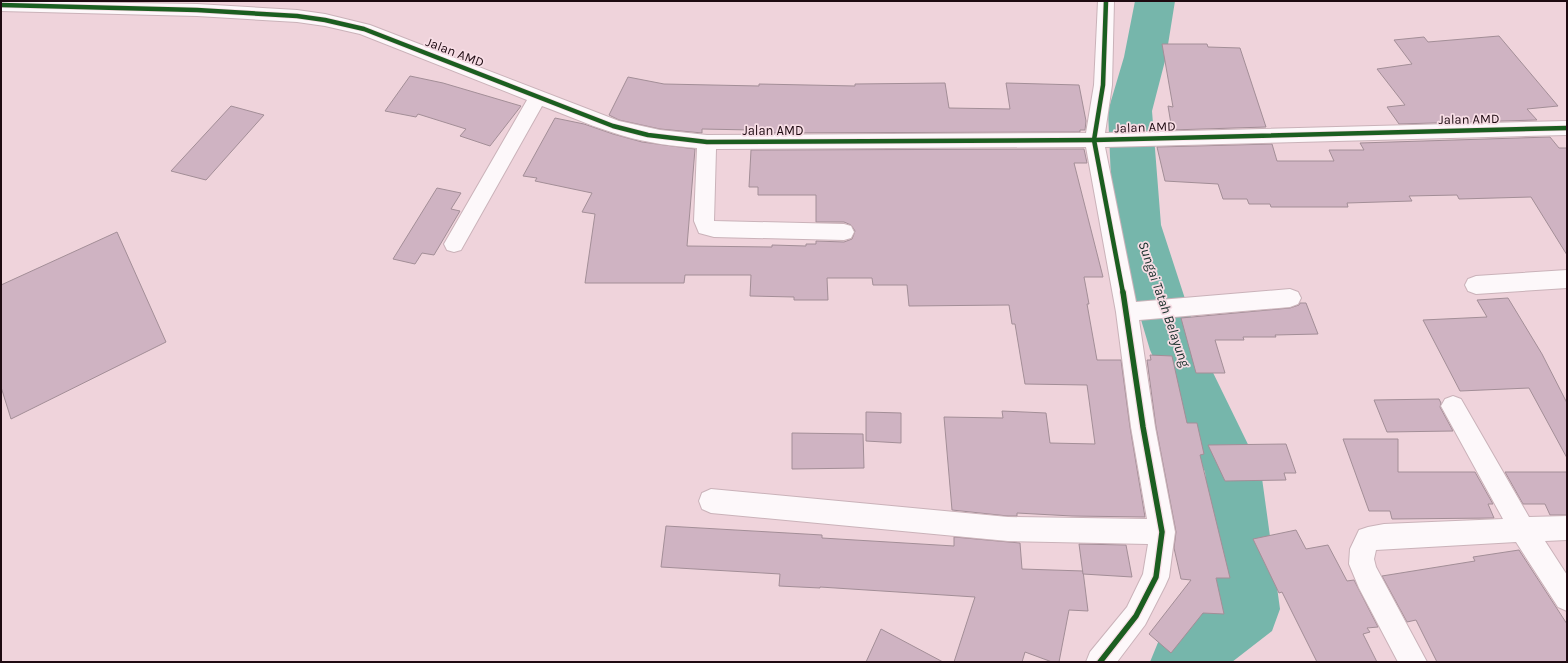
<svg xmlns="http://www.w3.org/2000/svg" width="1568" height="663" viewBox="0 0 1568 663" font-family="Karla,sans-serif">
<rect width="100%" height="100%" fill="#efd3db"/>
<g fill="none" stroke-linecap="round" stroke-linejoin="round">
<polygon fill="#76b6ab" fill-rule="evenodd" points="1135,1 1175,1 1166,57 1152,111 1161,225 1201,348 1261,471 1280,609 1272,631 1232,662 1150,662 1159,640 1218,595 1205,472 1150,350 1113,225 1108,111 1124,57"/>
</g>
<g fill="#cfb3c2" stroke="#a38e97">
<polygon points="1499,36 1558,106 1527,109 1537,120 1399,124 1387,107 1405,105 1377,69 1412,64 1394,40 1424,37 1428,42"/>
<polygon points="1162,44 1207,44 1208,47 1240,48 1266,127 1172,130 1168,106 1173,107"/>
<polygon points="410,76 443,83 521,106 490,146 460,136 466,129 418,114 416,117 385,111"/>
<polygon points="628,77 664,84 759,86 759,84 855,86 855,84 945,83 949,108 1010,109 1006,83 1079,85 1086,121 1085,130 1080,130 1080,132 751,133 751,130 702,129 702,133 660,129 619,120 609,115"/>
<polygon points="231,106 264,115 206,180 171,171"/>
<polygon points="555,118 584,124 613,134 642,142 695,149 687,246 772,247 772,245 806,246 806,244 816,244 816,241 844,242 852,239 855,231 851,225 844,222 816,222 816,195 758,195 758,187 749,187 751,150 1084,149 1087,163 1074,163 1103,277 1084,277 1089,304 1087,304 1097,360 1121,360 1130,427 1145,517 1072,516 1017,513 1017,516 1008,516 952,510 944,417 1003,418 1002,411 1046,413 1050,443 1095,444 1087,385 1025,384 1015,324 1012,324 1009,305 909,306 907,285 873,285 872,278 827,278 828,300 794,300 794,297 750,296 751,275 685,275 684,283 585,283 595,214 582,212 592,193 535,181 537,178 523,176"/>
<polygon points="1550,137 1559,148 1567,148 1567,255 1531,197 1459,199 1457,195 1409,196 1412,201 1347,203 1348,207 1271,207 1270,204 1249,204 1247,199 1223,199 1218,184 1165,181 1157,147 1272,144 1277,161 1334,161 1329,150 1364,150 1360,143"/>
<polygon points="437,188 461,193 451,209 460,211 434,255 422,253 415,264 393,259"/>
<polygon points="117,232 166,342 11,419 1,387 1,285"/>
<polygon points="1508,298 1542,354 1567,403 1567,458 1529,388 1460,391 1423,320 1487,317 1477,300"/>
<polygon points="1300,303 1306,303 1318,334 1275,335 1276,337 1243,337 1244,340 1215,340 1225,373 1196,373 1181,318 1290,308 1299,305"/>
<polygon points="1150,355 1172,356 1187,423 1197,423 1204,454 1200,455 1230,578 1216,578 1224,614 1203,613 1171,653 1149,634 1191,580 1181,579 1174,548 1176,532 1156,427 1147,360 1151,360"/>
<polygon points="1439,399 1441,403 1440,407 1453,431 1387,432 1374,400"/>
<polygon points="866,412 901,413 901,443 866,441"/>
<polygon points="792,433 863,434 864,468 792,469"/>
<polygon points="1343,439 1398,439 1398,472 1475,472 1493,504 1488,504 1494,518 1392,519 1390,511 1369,511"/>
<polygon points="1286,444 1296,473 1284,473 1286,480 1225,481 1208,445"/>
<polygon points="1505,472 1567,472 1567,515 1550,515 1545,504 1523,504"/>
<polygon points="666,526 822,535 822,538 954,546 954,537 1020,543 1022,569 1083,571 1088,611 1069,610 1059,662 1052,662 1025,652 1022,662 954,662 975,597 820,587 820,588 779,586 780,574 661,567"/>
<polygon points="1296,530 1306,549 1328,545 1347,581 1354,580 1378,627 1367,628 1370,632 1363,634 1377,662 1317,662 1282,592 1279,593 1253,539"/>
<polygon points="1079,544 1126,545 1132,577 1083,574"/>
<polygon points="1519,550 1567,624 1567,662 1437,662 1416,620 1407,622 1382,576 1475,561 1473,557"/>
<polygon points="881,629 943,662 866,662"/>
</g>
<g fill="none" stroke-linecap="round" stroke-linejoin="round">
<g stroke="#cab2b9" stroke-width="2">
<g id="minor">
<path d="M1,1L197,4L297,10L325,14L370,25L619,121L660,130L707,135L1086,133L1094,85L1098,1H1114L1112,85L1105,133L1567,121V135L1105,147L1136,302L1290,289L1298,292L1301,298L1298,304L1290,307L1139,320L1155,427L1175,532L1169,577L1165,586L1145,625L1117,662H1086L1090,652L1127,607L1143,574L1148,544L1008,541L711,513L702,509L699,501L702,493L711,489L1008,517L1147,519L1131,427L1116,312L1086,147L716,149L714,221L844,224L851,226L854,232L851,238L844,240L714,237L699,233L694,221L697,148C673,146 648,143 624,136C596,128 569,116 542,106L461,250L454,252L447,250L444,244L527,100L360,34L325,26L297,22L197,16L1,11Z"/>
<polygon points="1567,270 1567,288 1476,294 1468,291 1465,285 1468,279 1476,276"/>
<polygon points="1453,396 1461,399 1529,517 1567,516 1567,540 1545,541 1567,575 1567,611 1558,607 1516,542 1376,550 1374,559 1376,567 1427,662 1398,662 1359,588 1349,564 1350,549 1359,530 1368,527 1384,524 1503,519 1441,406 1445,399"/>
</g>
</g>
<use href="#minor" fill="#fdf8fa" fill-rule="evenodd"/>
<g stroke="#f7dde5" stroke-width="6">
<g id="cycleway-far1">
<polyline points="1106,1 1103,85 1094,140 1123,293"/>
<polyline points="1,5 197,10 297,16 325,20 364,29 613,126 648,135 707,142 1094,140 1567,128"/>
</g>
</g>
<g stroke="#f7dde5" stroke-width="8">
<polyline id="cycleway" points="1100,662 1136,616 1156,577 1162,532 1143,427 1123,292"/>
</g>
<use href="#cycleway-far1" stroke="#1b5e20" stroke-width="4.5"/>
<use href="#cycleway" stroke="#1b5e20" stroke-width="5.5"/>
</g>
<g text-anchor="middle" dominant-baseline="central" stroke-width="3.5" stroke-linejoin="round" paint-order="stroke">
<g font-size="13" fill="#1e0a11" stroke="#f7dde5">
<text transform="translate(455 52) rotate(21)">Jalan AMD</text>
<text transform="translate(1469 119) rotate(-1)">Jalan AMD</text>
<text transform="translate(1145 127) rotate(-2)">Jalan AMD</text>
<text x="773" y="130">Jalan AMD</text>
</g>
<g font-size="14" font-style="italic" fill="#182f2a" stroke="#f7dde5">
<text transform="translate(1164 304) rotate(71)">Sungai Tatah Belayung</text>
</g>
</g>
<rect width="1568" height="663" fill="none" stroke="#1e0a11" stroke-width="4"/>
</svg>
